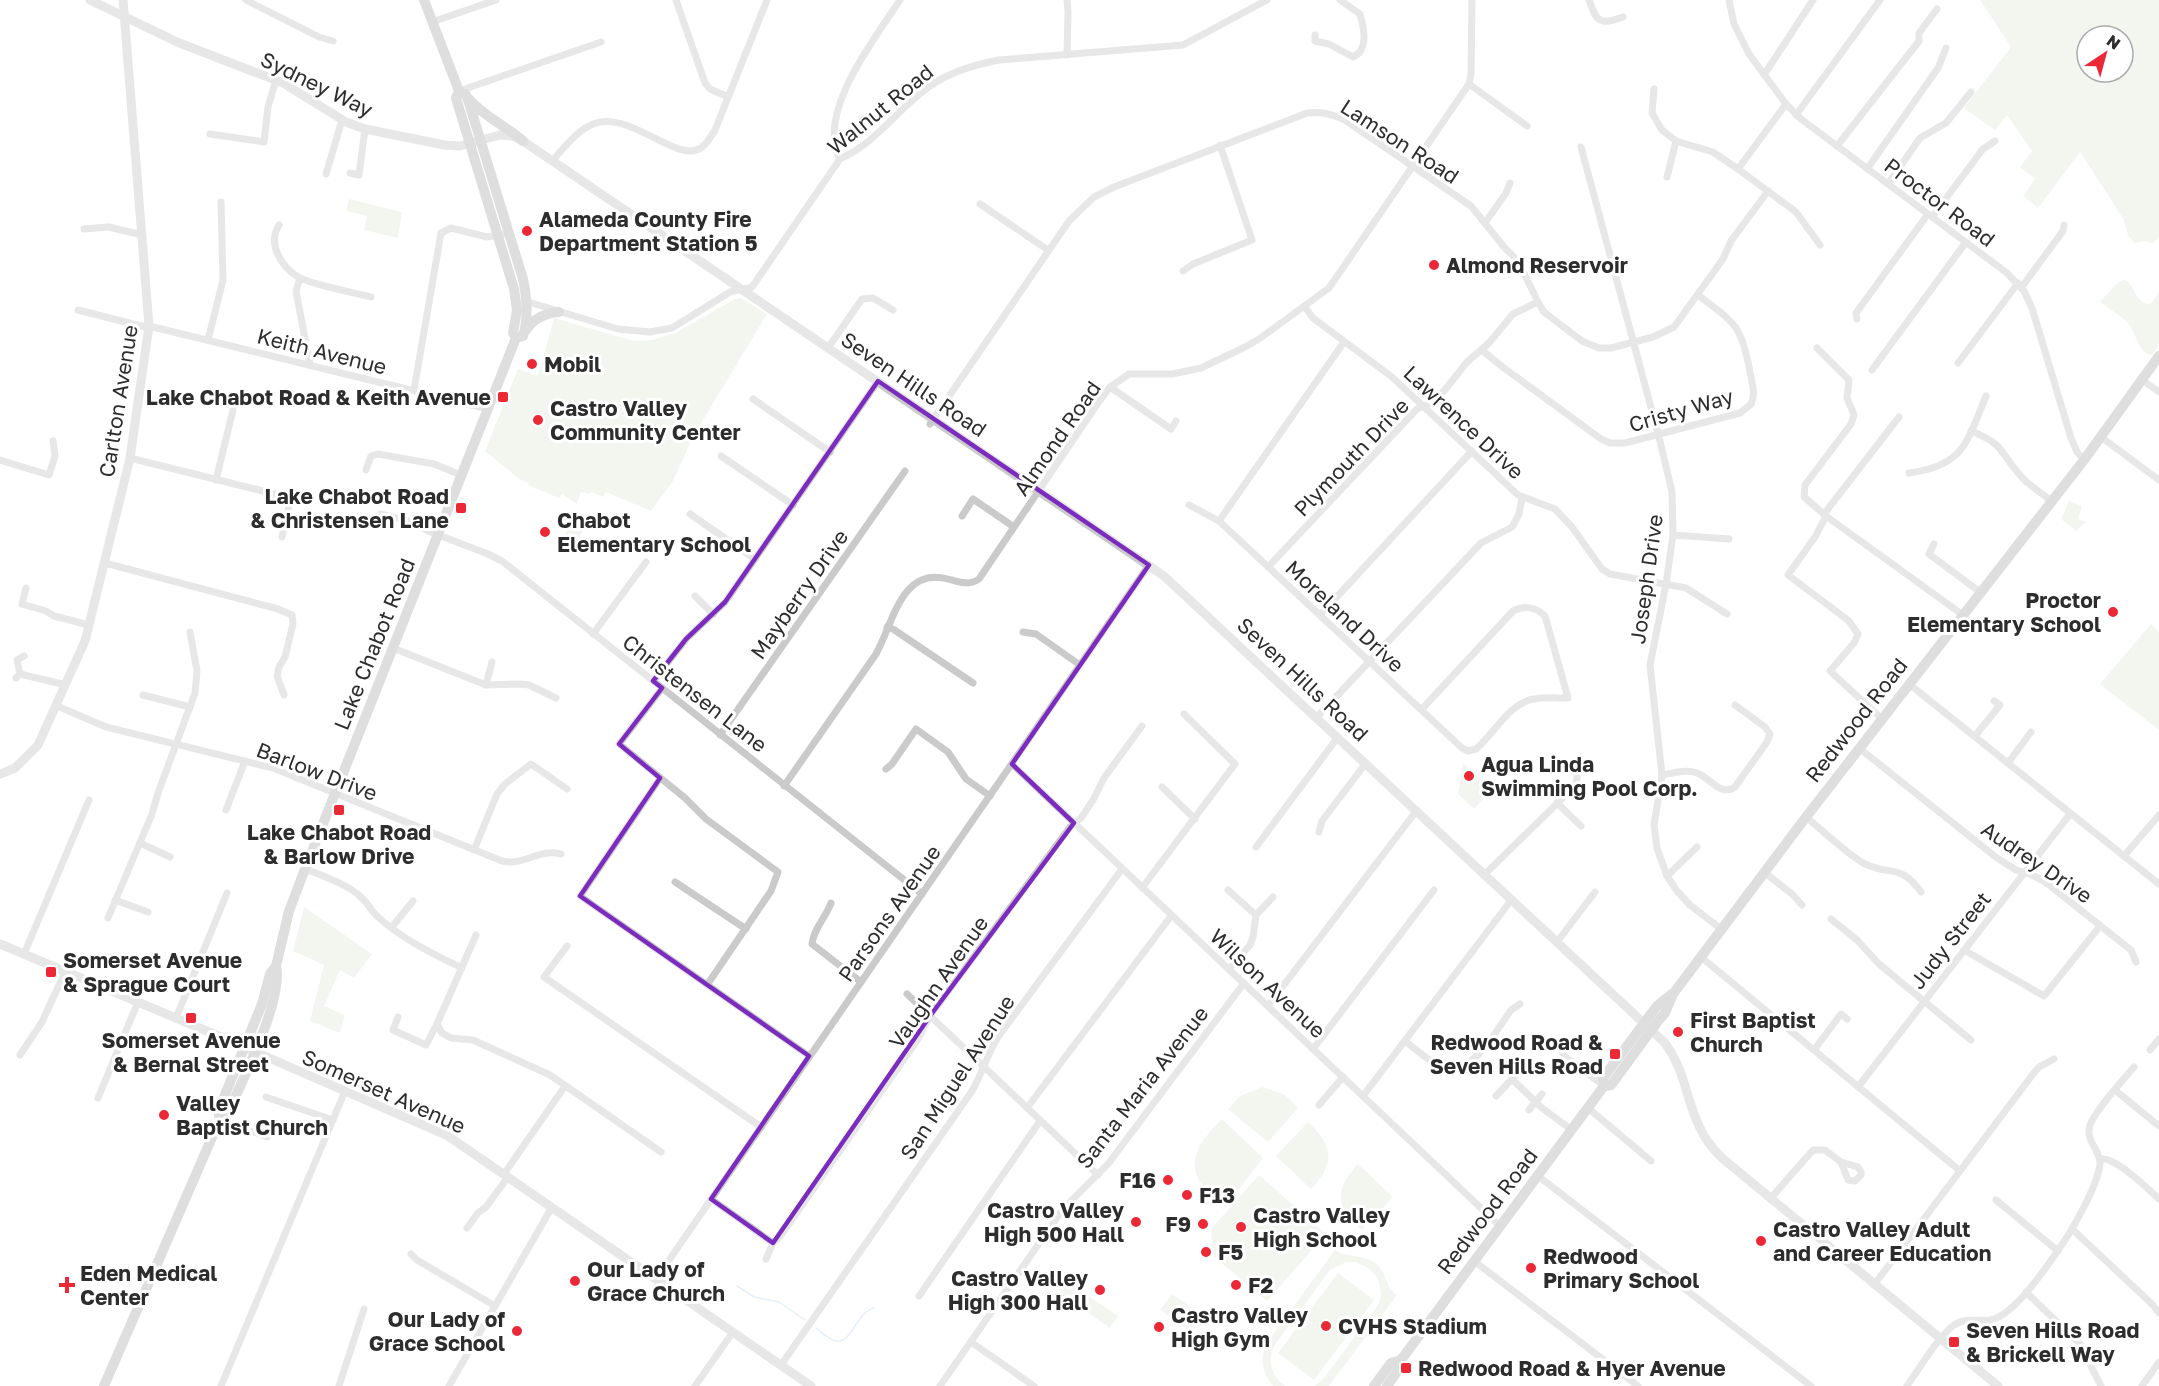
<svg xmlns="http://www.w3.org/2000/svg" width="2159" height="1386" viewBox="0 0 2159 1386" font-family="'Golos Text',sans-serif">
<rect width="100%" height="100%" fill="#fff"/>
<g fill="#e3ecda" fill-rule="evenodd">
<path d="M1980,0H2159V237L2153,243L2143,241L2134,243L2128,235L2124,220L2080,152L2038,208L2023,196L2035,179L2020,167L2032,151L2007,115L1995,130L1964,108L2011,47ZM2087,36H2123V72H2087Z"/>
<polygon points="349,199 402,212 398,238 364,230 367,216 346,211"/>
<path d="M2123,280H2126C2136,288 2136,304 2150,304L2157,296L2159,291V345L2153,354L2149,355C2136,348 2137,334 2128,323C2120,315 2109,309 2100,302L2116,284Z"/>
<polygon points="741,298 767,314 694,435 673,481 651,511 606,492 603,497 591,492 590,494 581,492 577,504 562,494 559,498 528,485 529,483 519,479 485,451 518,369 538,376 554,318 634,341 652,340 675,333 735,299"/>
<polygon points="2069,501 2082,506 2078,519 2086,522 2076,531 2061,519"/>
<polygon points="571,522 584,529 570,553 558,549"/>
<polygon points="2151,624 2159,632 2159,730 2100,684"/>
<polygon points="1463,763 1492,790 1474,809 1458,794"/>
<polygon points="304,907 372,954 354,978 340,970 324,1006 345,1015 340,1033 310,1021 324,965 293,951"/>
<polygon points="1263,1087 1285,1095 1298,1108 1268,1142 1228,1109 1240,1096"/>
<path d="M1222,1119L1263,1158L1225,1207C1217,1199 1204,1190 1199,1180C1186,1156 1206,1135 1222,1119Z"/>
<path d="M1308,1122C1333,1145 1336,1163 1311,1189L1276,1156Z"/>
<path d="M1358,1164L1393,1197L1362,1230C1335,1207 1334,1190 1358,1164Z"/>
<polygon points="1259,1175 1326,1234 1267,1301 1213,1256 1211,1229"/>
<path d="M1335,1250C1348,1259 1362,1253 1376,1264C1388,1273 1384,1286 1397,1295L1329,1386H1315L1324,1378L1378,1305L1381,1296L1379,1282L1376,1276L1367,1267L1355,1262H1346L1330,1270L1274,1346C1267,1362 1272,1377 1286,1386H1273C1262,1373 1260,1360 1266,1344Z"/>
<polygon points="1338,1273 1374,1300 1314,1380 1278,1353"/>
<polygon points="1068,1282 1118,1316 1110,1328 1060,1293"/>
<polygon points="1172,1294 1201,1314 1189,1330 1160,1310"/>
</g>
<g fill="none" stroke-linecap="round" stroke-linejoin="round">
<g stroke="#c6ddec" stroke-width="1.5">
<polyline points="737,1286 754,1297 779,1302 805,1320"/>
<path d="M816,1328C822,1332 829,1340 836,1341C852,1344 857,1311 874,1308"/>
</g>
<g stroke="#cacaca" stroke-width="7">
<polyline points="246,0 319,37 333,41"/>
<polyline points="676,0 705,83 710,89 728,97"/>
<path d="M1589,0C1597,23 1600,25 1623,17"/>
<polyline points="1729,0 1734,24 1749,54 1786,104 1801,119 2007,273 2024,291 2032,308 2071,438 2077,452 2084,460"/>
<polyline points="432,22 496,0"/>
<path d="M1315,35V41L1329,44L1353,57C1369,50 1364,28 1360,14L1340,0"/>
<polyline points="1067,55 1068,12 1067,0"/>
<polyline points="1764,75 1813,0"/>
<polyline points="1469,84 1527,126"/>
<polyline points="1654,89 1652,113 1662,130 1676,141 1713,152 1738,169 1796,212 1820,245"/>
<polyline points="459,91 601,42"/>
<polyline points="1796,115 1880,0"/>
<polyline points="210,134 264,142 268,107 276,80"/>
<polyline points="1837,146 1919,41 1919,33 1937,9"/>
<polyline points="1581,147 1660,441 1672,492 1673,535 1666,584 1650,665 1662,775 1654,825 1657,848 1667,876 1677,891 1690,905 1721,929"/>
<path d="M840,159C815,113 876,37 900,0"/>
<path d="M552,161C564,148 576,131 593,124C629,109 676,164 701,148C707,144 711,136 715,130L767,0"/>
<polyline points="1738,169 1786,104"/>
<polyline points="1867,169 1938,68 1946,48"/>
<polyline points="350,173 359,175 365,129"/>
<polyline points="326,174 342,120"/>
<polyline points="1667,177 1676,141"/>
<polyline points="1888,184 1920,138 1946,123 1971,92"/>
<polyline points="980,204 1048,250"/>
<polyline points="1932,217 1983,149 1995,141"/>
<polyline points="1485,223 1506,193 1510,183"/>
<path d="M279,225C267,244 281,266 298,277C309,284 356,293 371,297"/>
<polyline points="84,229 109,227 142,235"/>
<polyline points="1183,271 1193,264 1252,240 1220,145"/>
<polyline points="300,278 296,291 310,365"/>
<polyline points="2021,288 2063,231 2064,225"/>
<path d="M525,301L618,329L650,332L672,328L730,292L752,287L840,159C879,142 901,103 938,81C956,70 978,64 999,60L1183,45L1267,0"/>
<polyline points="1304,306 1313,318 1392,377 1518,495 1555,509 1572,527 1602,569 1610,574 1686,588 1727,614"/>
<polyline points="78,310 149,328"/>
<polyline points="1857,319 1856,313 1928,214"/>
<polyline points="149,326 488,409"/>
<polyline points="208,340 223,280 221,202"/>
<polyline points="828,348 862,299 873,298 893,310"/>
<polyline points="1817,348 1849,380 1847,398 1854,415 1851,424 1805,485 1804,497 1826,516 1963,615"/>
<path d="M1482,350L1500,365L1601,439L1610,443H1625L1740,413L1751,404C1756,394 1752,383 1750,372C1741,324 1736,324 1698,295"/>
<polyline points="1958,363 2018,283"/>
<polyline points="1872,370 1966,242"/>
<polyline points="2142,380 2159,392"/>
<polyline points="1110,387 1171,429 1176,421"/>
<polyline points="414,390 441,233 451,228 487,237 509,233"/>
<polyline points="753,399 830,452"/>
<path d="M930,424L1069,221L1094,197L1114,187L1307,113C1321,111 1331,114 1345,120L1471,206L1504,247L1518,261L1538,302L1544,312L1582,341L1599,348H1611L1653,337L1674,327L1723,259L1731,241L1768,191"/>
<path d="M1971,431C2004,444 1999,451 2019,474C2028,485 2041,493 2052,501"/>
<polyline points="2101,437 2159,480"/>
<polyline points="721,456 793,505"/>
<polyline points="130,458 283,496 288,500 289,506 282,537"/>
<polyline points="0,460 49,475 55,456 53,441"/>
<polyline points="366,470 371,456 378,454 434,464 461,475"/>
<path d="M1909,473C1964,466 1967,442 1986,396"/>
<polyline points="216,480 233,410"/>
<path d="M1189,505L1219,521L1462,748L1468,751L1476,749C1494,734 1509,703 1534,699C1545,697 1557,698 1568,698L1545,616C1536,607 1524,605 1513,611L1421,710"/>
<polyline points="380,514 413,522 428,531 488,554 502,561 922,894"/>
<polyline points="690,514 755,559"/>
<polyline points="1824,514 1899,417"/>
<polyline points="962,516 973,499 1014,527"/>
<polyline points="1826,516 1815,537 1788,575 1849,621 1858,634 1854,643 1830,671 1882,719"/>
<polyline points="1219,521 1344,342"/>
<polyline points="1673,535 1729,539"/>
<polyline points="1934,544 1929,554 1980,592"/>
<polyline points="105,563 278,609 292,615 293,624 285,657 279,667 277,676 284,695"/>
<polyline points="1268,567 1417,409 1430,403 1444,391 1467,362 1489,343 1513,314 1538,302"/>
<polyline points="26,588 22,604 46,611 54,616 89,625"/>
<polyline points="695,596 713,614"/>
<polyline points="1320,615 1472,451"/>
<polyline points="887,627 893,629 973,683"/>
<polyline points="1023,632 1036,634 1080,665"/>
<polyline points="593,634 646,562"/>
<polyline points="393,648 486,685 521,684 529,685 556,698"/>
<polyline points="20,674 66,685"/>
<polyline points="16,678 20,674 17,660 24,656"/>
<polyline points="653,681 686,639 725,602 878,381"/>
<polyline points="1909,684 2159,884"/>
<polyline points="486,685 492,662"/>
<polyline points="662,688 619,744 685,798 706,819 778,872 771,891 707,985"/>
<polyline points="143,695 190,707"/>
<path d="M57,706L106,727L273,768L502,861C525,866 539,848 561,854"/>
<polyline points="1317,717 1481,543 1512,527 1519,514 1522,498"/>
<polyline points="720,735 905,471"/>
<polyline points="1975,736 2000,705 1994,701"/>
<polyline points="1859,748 1997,858 2016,870 2030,874 2044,881 2131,950 2136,962"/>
<polyline points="2008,763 2031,732"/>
<polyline points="1012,764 1500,1226"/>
<polyline points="886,769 892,764 916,729 948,752 966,779 990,796"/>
<path d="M1662,775C1673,773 1686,769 1697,773C1711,778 1720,797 1735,787L1767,742L1770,734L1765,727L1735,705"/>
<polyline points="660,778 580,896 809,1056"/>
<path d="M784,786L876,654C893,624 901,566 948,579C959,582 969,586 979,579L1098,403L1110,387L1129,374H1172L1201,368L1245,347L1259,339L1329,288L1469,84L1471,74L1472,0"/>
<polyline points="1162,787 1195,819"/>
<polyline points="1557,803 1581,826"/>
<polyline points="226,810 245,761"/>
<path d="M1806,817C1821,829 1849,856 1865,864C1891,876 1900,863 1921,892"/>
<polyline points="1319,832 1322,821 1366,763"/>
<polyline points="140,843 170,857"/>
<polyline points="1256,847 1338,737"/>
<polyline points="474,850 497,794 505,784 531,764 567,789"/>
<polyline points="2124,856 2159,815"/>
<path d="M305,869C324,876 349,885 363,899C369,905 372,912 378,917C402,939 433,954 462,968"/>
<polyline points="1764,872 1792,894 1802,905"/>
<polyline points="1485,874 1576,785 1578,770"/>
<polyline points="1667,876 1697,847"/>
<polyline points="675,882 746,929"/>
<polyline points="1142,888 1235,764 1184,714"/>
<polyline points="1228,890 1256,915"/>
<polyline points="115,900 148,912"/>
<path d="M831,903C826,917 813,930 812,944L861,982"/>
<polyline points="108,918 152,814 158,793 195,693 197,671 190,632"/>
<polyline points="1831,919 1857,940 1879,964 1971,1040"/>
<polyline points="392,927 413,901"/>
<polyline points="1557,942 1595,892"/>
<polyline points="567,946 544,977 761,1127"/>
<polyline points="1964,950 2044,996 2100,926"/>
<polyline points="24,954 89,800"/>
<polyline points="1701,957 1959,1170"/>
<polyline points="1230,968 1250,945 1253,937 1256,915 1273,897"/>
<polyline points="907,994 1098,1175"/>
<polyline points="1268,1006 1417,810"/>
<polyline points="398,1017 393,1030 426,1045 437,1024 476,935"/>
<polyline points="176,1018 227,893"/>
<polyline points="437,1024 442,1033 451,1038 473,1040 550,1075 661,1152"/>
<path d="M1405,1041C1417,1050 1430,1063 1444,1068C1471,1078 1498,1028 1511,1010L1520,1004"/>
<polyline points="1313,1049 1434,890"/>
<polyline points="1814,1050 1841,1014 1847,1019"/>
<polyline points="2150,1050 2159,1039"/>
<polyline points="20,1055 42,1022 65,972"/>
<polyline points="1563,1055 1604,1086"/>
<polyline points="1512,1079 1528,1062"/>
<polyline points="1858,1087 2070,814"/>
<polyline points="2115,1090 2159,1126"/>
<polyline points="1363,1096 1512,899"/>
<polyline points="1496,1096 1512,1079 1542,1108 1572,1130"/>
<polyline points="266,1097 333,1120"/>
<polyline points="98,1098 138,1002"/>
<polyline points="1319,1105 1343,1077"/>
<polyline points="1027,1108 1171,916"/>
<polyline points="1588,1108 1651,1161"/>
<polyline points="1529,1110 1542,1094"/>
<polyline points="220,1119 267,1137"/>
<path d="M2100,1159C2115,1156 2147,1188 2159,1199"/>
<polyline points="504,1174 565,1086"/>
<polyline points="1538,1176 1811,1386"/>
<polyline points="711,1199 773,1243"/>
<polyline points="1770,1199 1813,1150 1825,1150 1841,1162 1848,1180 1855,1181 1861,1175 1861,1172 1858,1167 1841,1162"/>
<polyline points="1996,1200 2058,1251"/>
<polyline points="467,1228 478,1213 486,1207 508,1177"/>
<polyline points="2072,1229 2153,1305 2159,1313"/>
<polyline points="411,1254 417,1260 495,1306"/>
<polyline points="766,1259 773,1243 779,1238 918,1039 930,1016 1070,827 1081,818 1093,800 1104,778 1142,726"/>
<polyline points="1474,1261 1638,1386"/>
<polyline points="656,1279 1149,565"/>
<polyline points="1874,1285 2033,1074 2039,1067 2054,1059"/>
<polyline points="2026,1292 2080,1344 2101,1386"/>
<polyline points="919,1296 1040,1121"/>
<polyline points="971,1342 1034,1386"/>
<path d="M781,1365L972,1091C982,1074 987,1055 998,1037L1122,869"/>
<polyline points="221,1386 345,1091"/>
<polyline points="339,1386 364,1309"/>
<polyline points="449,1386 552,1207"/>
<polyline points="695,1386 733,1332"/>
<polyline points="940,1386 1063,1209 1108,1164 1244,983"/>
<path d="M1907,1386C1919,1369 1938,1337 1954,1325C1967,1316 1980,1323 1994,1319C2016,1312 2046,1268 2059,1249C2071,1232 2099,1184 2100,1163C2100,1149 2085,1141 2090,1125C2095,1110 2123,1080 2134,1067"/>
<polyline points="2142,1386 2159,1362"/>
</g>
<g stroke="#cacaca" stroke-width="9">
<path d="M90,0L177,42L283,83L346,122L365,129L444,145L460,146L500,135L512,136L523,141L1164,576L1664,1042C1686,1071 1685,1098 1700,1128C1705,1140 1713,1149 1722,1158L1998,1386"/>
<polyline points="0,774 15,768 38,745 85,641 130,458 149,326 123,0"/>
<polyline points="0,944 221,1037 448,1136 811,1386"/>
</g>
<g stroke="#b7b7b7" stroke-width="10">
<path d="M424,0L459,91L466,95L469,103L523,279C527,298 529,317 523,336L516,338"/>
<path d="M469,99C483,116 506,126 523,141"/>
<path d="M526,330C534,318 545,313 559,312"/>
<polyline points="1604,1086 1603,1078 1657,1006 1672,994"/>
<polyline points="220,1119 218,1112 262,1004 270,974 276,966 289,911 305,869 516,338 513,333 517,310 514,289 456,98 459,91"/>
<path d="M104,1386L220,1119L227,1116C241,1082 284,1000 276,966"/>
<polyline points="1374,1386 1391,1363 1401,1360"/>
<polyline points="1387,1386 1399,1369 1401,1360 1604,1086 1611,1085 1658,1021 1665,1013 1673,994 1806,817 2084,460 2159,356"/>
</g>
</g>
<path d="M0 0H2159V1386H0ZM878,381L1149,565L1012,764L1074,823L930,1016L773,1243L711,1199L809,1056L580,896L660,778L619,744L662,688L653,681L686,639L725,602Z" fill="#fff" fill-opacity=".55" fill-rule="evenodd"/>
<path fill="none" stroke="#7b2cbf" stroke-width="4.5" stroke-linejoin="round" d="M878,381L1149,565L1012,764L1074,823L930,1016L773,1243L711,1199L809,1056L580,896L660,778L619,744L662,688L653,681L686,639L725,602Z"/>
<g fill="#eb2936" stroke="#fff" stroke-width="2">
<circle cx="527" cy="231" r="6"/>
<circle cx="1434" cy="265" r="6"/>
<circle cx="532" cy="364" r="6"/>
<rect x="497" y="391" width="12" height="12" rx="3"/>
<circle cx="538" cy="420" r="6"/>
<rect x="455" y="502" width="12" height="12" rx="3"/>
<circle cx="545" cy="532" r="6"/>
<circle cx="2113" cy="612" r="6"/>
<circle cx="1469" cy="776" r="6"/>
<rect x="333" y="804" width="12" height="12" rx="3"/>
<rect x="45" y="966" width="12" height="12" rx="3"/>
<rect x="185" y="1012" width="12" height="12" rx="3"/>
<circle cx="1678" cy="1032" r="6"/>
<rect x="1609" y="1048" width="12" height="12" rx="3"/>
<circle cx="164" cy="1115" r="6"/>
<circle cx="1168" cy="1180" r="6"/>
<circle cx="1187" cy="1195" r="6"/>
<circle cx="1136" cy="1222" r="6"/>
<circle cx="1203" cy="1224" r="6"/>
<circle cx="1241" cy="1227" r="6"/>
<circle cx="1761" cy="1241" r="6"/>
<circle cx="1206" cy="1252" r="6"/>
<circle cx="1531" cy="1268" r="6"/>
<circle cx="575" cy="1281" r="6"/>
<path d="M64 1276h6v6h6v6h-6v6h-6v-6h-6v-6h6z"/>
<circle cx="1236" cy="1285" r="6"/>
<circle cx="1100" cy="1290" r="6"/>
<circle cx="1326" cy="1326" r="6"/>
<circle cx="1159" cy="1327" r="6"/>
<circle cx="517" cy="1331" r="6"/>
<rect x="1948" y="1336" width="12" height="12" rx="3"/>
<rect x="1400" y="1362" width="12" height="12" rx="3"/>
</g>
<g text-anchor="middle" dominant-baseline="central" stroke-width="6" stroke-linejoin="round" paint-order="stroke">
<g font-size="21" fill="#2d2d2d" stroke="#fff">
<text transform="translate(317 84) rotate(26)">Sydney Way</text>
<text transform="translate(880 109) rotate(-39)">Walnut Road</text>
<text transform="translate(1400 141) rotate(33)">Lamson Road</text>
<text transform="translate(1940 202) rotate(37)">Proctor Road</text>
<text transform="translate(322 351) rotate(14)">Keith Avenue</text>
<text transform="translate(914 384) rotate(34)">Seven Hills Road</text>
<text transform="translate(118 401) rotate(-81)">Carlton Avenue</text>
<text transform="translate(1681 410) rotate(-16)">Cristy Way</text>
<text transform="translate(1464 422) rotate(43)">Lawrence Drive</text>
<text transform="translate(1057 438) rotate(-55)">Almond Road</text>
<text transform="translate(1351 457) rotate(-46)">Plymouth Drive</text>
<text transform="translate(1646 579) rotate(-82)">Joseph Drive</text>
<text transform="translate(799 594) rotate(-55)">Mayberry Drive</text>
<text transform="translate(1345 616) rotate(43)">Moreland Drive</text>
<text transform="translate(374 644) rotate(-68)">Lake Chabot Road</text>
<text transform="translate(1303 679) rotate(43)">Seven Hills Road</text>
<text transform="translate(695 693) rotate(38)">Christensen Lane</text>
<text transform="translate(1856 720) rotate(-52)">Redwood Road</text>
<text transform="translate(317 771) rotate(21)">Barlow Drive</text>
<text transform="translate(2037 862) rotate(34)">Audrey Drive</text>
<text transform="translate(889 913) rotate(-55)">Parsons Avenue</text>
<text transform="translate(1950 940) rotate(-52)">Judy Street</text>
<text transform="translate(938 982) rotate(-55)">Vaughn Avenue</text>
<text transform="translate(1268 983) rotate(43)">Wilson Avenue</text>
<text transform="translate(957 1077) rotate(-57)">San Miguel Avenue</text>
<text transform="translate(1142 1087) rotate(-52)">Santa Maria Avenue</text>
<text transform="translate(384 1091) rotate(24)">Somerset Avenue</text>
<text transform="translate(1487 1211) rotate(-53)">Redwood Road</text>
</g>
<g font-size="21" font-weight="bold" fill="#2d2d2d" stroke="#fff" text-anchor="start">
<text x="539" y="219">Alameda County Fire<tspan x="539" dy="24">Department Station 5</tspan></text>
<text x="1446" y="265">Almond Reservoir</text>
<text x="544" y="364">Mobil</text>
<text x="491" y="397" text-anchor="end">Lake Chabot Road &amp; Keith Avenue</text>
<text x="550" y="408">Castro Valley<tspan x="550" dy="24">Community Center</tspan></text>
<text x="449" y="496" text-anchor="end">Lake Chabot Road<tspan x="449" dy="24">&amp; Christensen Lane</tspan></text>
<text x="557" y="520">Chabot<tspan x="557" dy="24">Elementary School</tspan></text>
<text x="2101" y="600" text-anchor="end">Proctor<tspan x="2101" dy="24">Elementary School</tspan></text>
<text x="1481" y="764">Agua Linda<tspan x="1481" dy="24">Swimming Pool Corp.</tspan></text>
<text x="339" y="832" text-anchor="middle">Lake Chabot Road<tspan x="339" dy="24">&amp; Barlow Drive</tspan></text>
<text x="63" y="960">Somerset Avenue<tspan x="63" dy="24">&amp; Sprague Court</tspan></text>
<text x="1690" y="1020">First Baptist<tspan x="1690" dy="24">Church</tspan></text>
<text x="191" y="1040" text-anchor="middle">Somerset Avenue<tspan x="191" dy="24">&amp; Bernal Street</tspan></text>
<text x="1603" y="1042" text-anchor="end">Redwood Road &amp;<tspan x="1603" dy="24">Seven Hills Road</tspan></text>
<text x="176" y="1103">Valley<tspan x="176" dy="24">Baptist Church</tspan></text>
<text x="1156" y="1180" text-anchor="end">F16</text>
<text x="1199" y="1195">F13</text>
<text x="1124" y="1210" text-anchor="end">Castro Valley<tspan x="1124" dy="24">High 500 Hall</tspan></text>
<text x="1253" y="1215">Castro Valley<tspan x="1253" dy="24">High School</tspan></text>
<text x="1191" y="1224" text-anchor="end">F9</text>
<text x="1773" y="1229">Castro Valley Adult<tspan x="1773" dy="24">and Career Education</tspan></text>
<text x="1218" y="1252">F5</text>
<text x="1543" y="1256">Redwood<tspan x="1543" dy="24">Primary School</tspan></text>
<text x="587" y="1269">Our Lady of<tspan x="587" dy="24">Grace Church</tspan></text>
<text x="80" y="1273">Eden Medical<tspan x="80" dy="24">Center</tspan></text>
<text x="1088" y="1278" text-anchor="end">Castro Valley<tspan x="1088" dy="24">High 300 Hall</tspan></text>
<text x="1248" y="1285">F2</text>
<text x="1171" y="1315">Castro Valley<tspan x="1171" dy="24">High Gym</tspan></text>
<text x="505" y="1319" text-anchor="end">Our Lady of<tspan x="505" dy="24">Grace School</tspan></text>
<text x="1338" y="1326">CVHS Stadium</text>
<text x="1966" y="1330">Seven Hills Road<tspan x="1966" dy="24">&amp; Brickell Way</tspan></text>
<text x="1418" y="1368">Redwood Road &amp; Hyer Avenue</text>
</g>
</g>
<g transform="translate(2105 54) rotate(36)"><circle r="28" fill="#ffffff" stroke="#ababab" stroke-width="1.5"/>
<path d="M0-4.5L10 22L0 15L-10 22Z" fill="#eb2936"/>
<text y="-9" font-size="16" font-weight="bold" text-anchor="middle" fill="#2d2d2d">N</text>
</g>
</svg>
